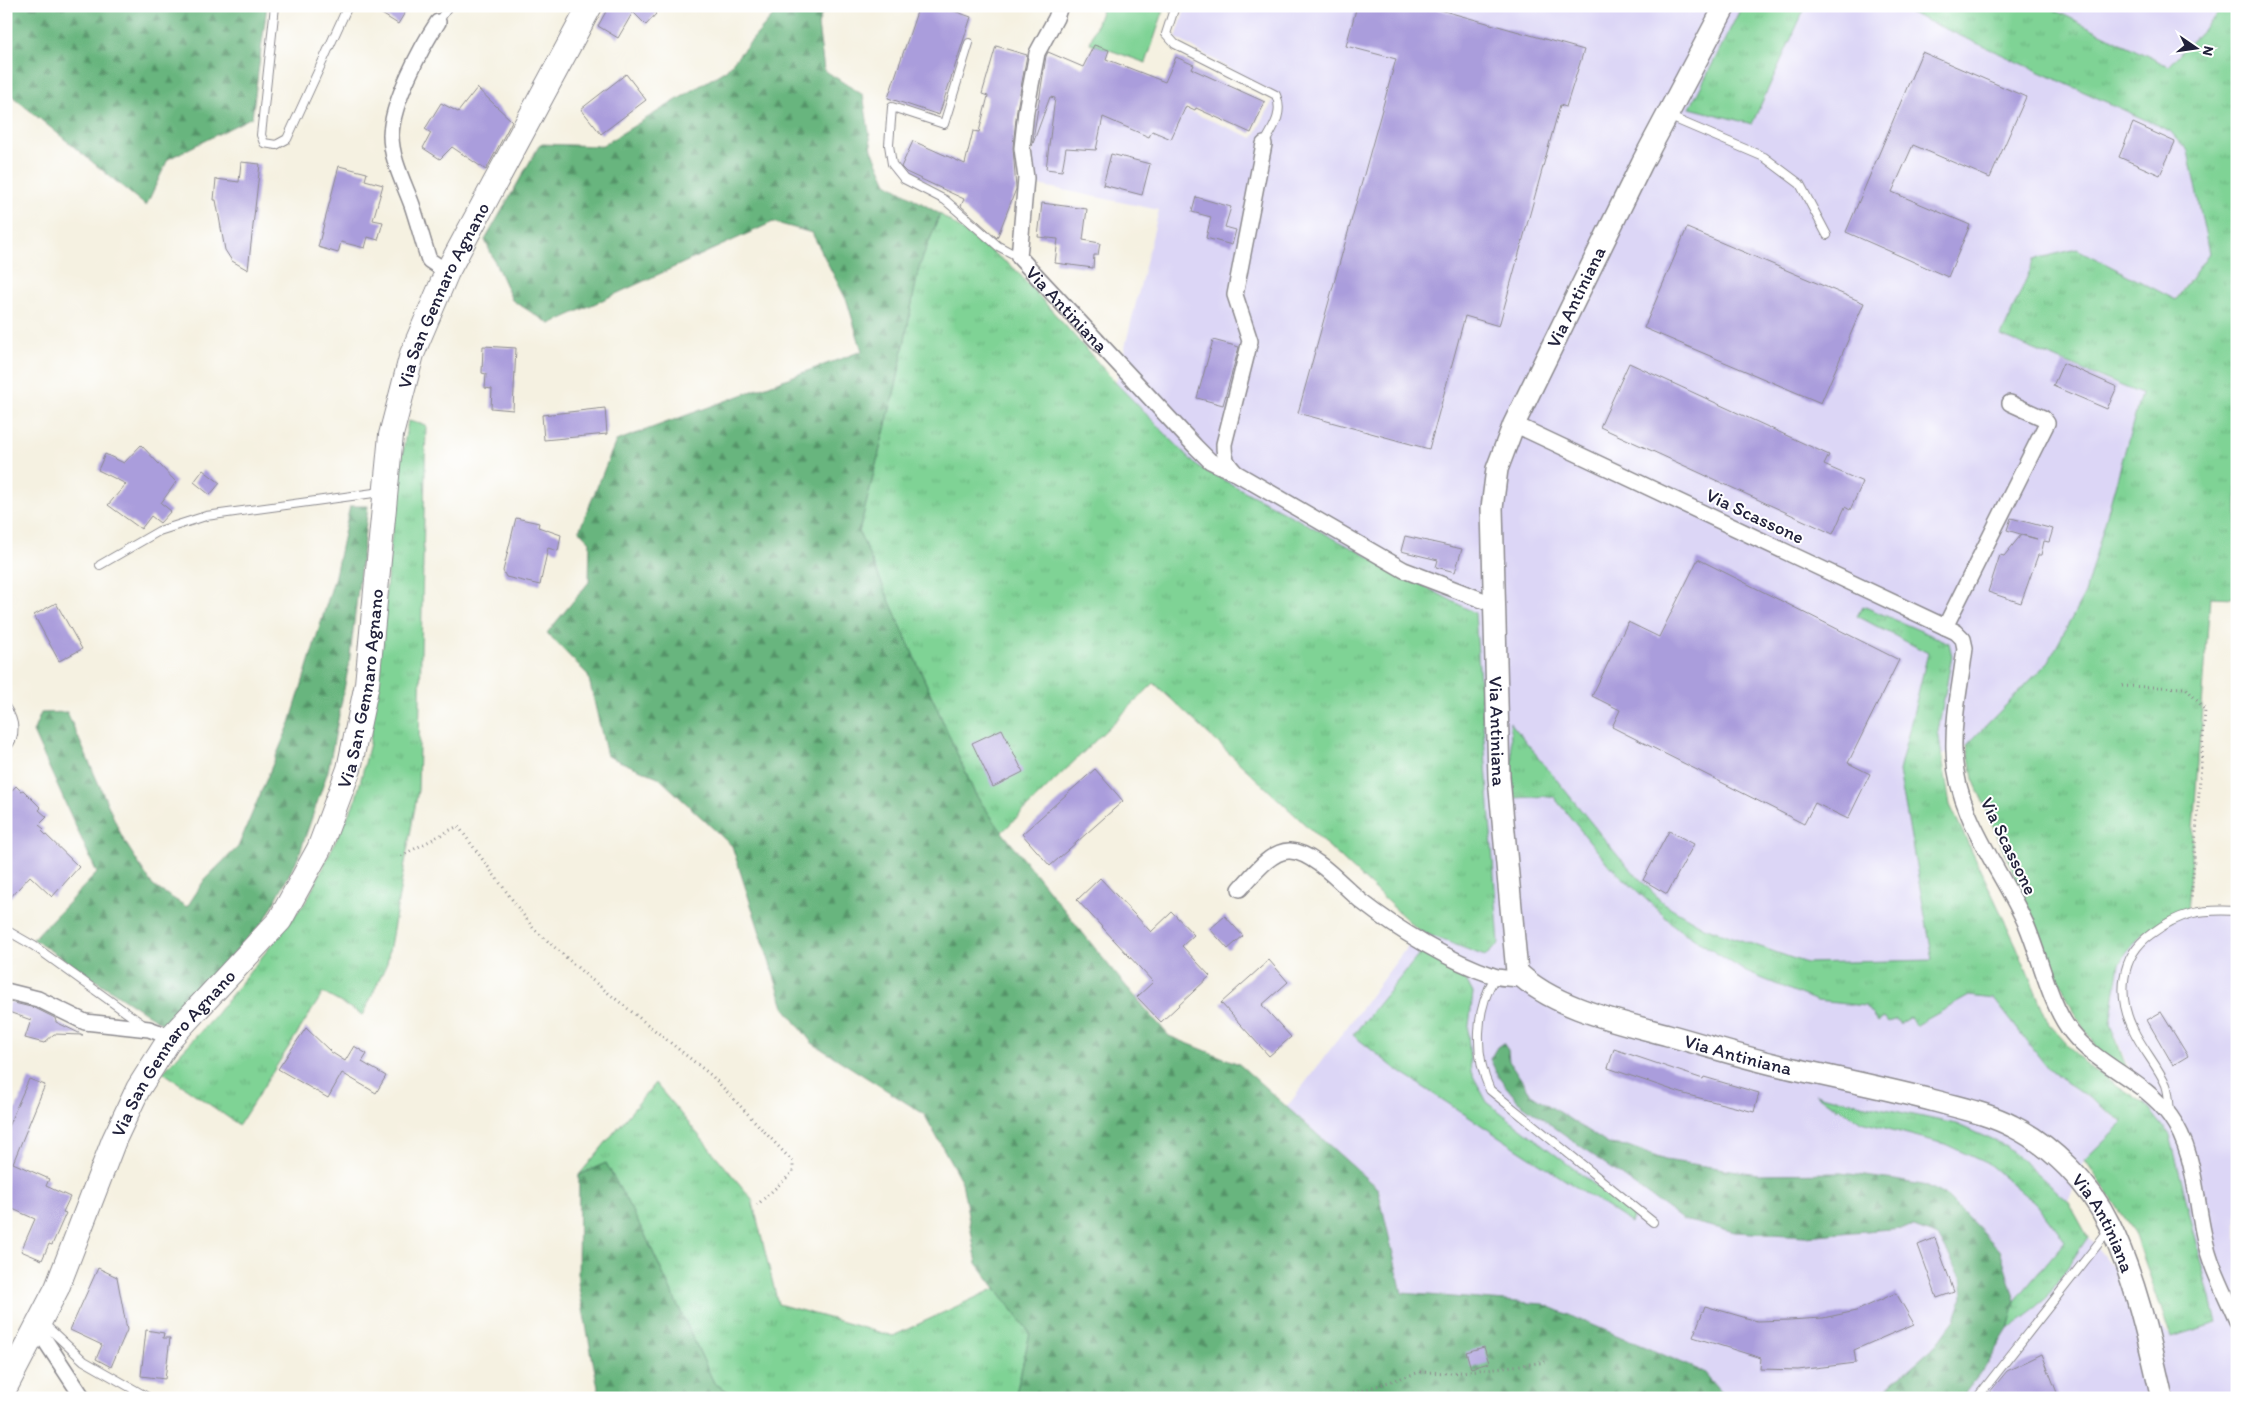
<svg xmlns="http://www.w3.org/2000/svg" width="2243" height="1404" viewBox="0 0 2243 1404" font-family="Itim,sans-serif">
<defs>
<pattern id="grass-tufts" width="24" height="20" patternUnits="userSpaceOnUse" patternTransform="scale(1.25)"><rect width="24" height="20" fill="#7fd395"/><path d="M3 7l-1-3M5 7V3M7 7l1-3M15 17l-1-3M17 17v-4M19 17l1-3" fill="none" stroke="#6db581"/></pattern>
<pattern id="forest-firs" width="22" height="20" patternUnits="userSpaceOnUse" patternTransform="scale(1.25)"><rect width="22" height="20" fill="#67b57e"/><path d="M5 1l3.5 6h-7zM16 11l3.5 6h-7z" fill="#549368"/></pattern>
</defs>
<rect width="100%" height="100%" fill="#fff"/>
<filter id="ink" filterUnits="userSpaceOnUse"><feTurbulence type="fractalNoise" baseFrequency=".02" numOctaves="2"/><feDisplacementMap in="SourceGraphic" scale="10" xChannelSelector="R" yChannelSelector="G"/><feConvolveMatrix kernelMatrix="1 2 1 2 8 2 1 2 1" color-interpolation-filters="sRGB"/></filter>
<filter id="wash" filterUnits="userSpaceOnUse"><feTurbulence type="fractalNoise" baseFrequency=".0096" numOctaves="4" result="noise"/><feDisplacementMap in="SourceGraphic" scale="20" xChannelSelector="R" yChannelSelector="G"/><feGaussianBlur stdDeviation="1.12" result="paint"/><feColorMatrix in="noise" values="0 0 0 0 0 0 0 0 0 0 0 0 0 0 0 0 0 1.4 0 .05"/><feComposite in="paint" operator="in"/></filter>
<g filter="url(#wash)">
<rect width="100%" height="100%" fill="#f5f1e1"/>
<g fill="#dcd6f6">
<polygon points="1186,6 1742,6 1690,108 1752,124 1806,6 1895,6 2170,131 2188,151 2209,253 2175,300 2077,249 2001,336 2141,393 2086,593 2049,661 1967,745 1899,771 1994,999 2050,1071 2124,1123 2085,1160 2068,1201 2065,1241 2015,1301 1955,1319 1936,1345 1876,1398 1726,1398 1704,1372 1543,1304 1402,1293 1378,1189 1287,1107 1419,931 1485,956 1475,613 1197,466 1116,383 1159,210 1029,183 1044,51 1253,138 1276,95 1176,38"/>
<polygon points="2046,6 2225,6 2168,66"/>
<polygon points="2237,908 2237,1398 1961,1398 1983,1370 2008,1329 2044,1302 2088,1237 2171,1337 2217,1323 2170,1135 2145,1104 2110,1024 2119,963 2142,934 2187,913"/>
</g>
<g fill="url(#grass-tufts)" stroke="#507a68">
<polygon points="1742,6 1806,6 1752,124 1690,108"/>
<polygon points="1895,6 2046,6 2168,66 2225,6 2237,6 2237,598 2210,597 2187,913 2142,934 2119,963 2110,1024 2128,1072 2099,1052 2073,1011 1973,779 1967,745 2049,661 2085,593 2141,394 2001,336 2035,259 2077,249 2176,300 2209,253 2188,151 2170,131"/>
<polygon points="940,214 1015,269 1116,383 1197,466 1475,613 1499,944 1485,956 1419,931 1154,683 1002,832 975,794 859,532 897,381 919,267"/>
<polygon points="408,421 426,425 418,790 387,963 363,1015 323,993 239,1125 163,1072 214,1017 307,900 356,799 370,743 396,493"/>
<polygon points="1863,606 1949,643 1952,656 1938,731 1950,805 2016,945 2049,1024 2084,1063 2145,1104 2170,1135 2217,1323 2171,1337 2135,1233 2085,1160 2124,1122 2050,1071 1994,999 1969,996 1915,1026 1910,1017 1900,1024 1896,1019 1888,1023 1884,1018 1878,1022 1865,1006 1817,1001 1746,972 1677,928 1608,864 1553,796 1514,798 1510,722 1618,856 1663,903 1704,927 1806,963 1933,960 1899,771 1928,653 1857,616"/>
<polygon points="1423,950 1463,974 1473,993 1468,1034 1471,1072 1487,1102 1634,1215 1631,1223 1397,1070 1353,1035"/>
<polygon points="655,1083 752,1199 778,1304 893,1336 996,1288 1030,1333 1015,1398 739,1398 714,1383 645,1235 606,1163 579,1175"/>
<polygon points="1815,1094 1956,1124 2006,1146 2068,1201 2088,1237 2044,1302 2008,1329 2015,1301 2065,1241 2039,1207 1990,1165 1945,1144 1862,1122"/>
</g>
<g fill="url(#forest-firs)" stroke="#446c5c">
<polygon points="6,6 267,6 252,117 168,159 146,206 6,91"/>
<polygon points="774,6 824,6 818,25 824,70 863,95 872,150 887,183 940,214 919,267 897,381 859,532 975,794 1002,832 1114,972 1169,1036 1239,1064 1378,1189 1402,1293 1543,1304 1704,1372 1726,1398 1015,1398 1030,1333 977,1263 962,1182 924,1114 812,1043 784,1007 732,846 658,777 607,756 588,675 547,633 589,582 590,542 579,531 616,441 862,351 847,301 812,233 773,222 550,324 512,300 485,240 540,144 601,146 726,70 778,10"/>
<polygon points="350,506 368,506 349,664 328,771 298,858 265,920 165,1026 33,939 97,873 33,732 41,713 67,712 123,839 153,886 187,907 205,879 238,847 290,723 334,580"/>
<polygon points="1503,1043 1508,1050 1509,1061 1531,1094 1608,1144 1628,1146 1665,1160 1758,1174 1842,1173 1895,1180 1927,1186 1948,1197 2000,1250 2015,1301 2008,1329 1983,1370 1961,1398 1876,1398 1936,1345 1955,1319 1963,1296 1961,1277 1938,1236 1914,1227 1805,1236 1735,1232 1683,1220 1518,1101 1499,1078 1490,1059 1497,1047"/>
<polygon points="606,1163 645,1235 714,1383 739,1398 600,1398 578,1283 579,1175"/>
</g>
<polygon fill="#7fd395" stroke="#507a68" points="1103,6 1165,6 1146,63 1090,43"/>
<g id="blocks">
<g fill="#aa9ddc">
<polygon points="369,6 409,6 398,24"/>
<polygon points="609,6 648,6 656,14 646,25 633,12 618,38 598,26"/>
<polygon points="919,6 940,6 971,17 939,115 888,98"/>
<polygon points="1357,6 1426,6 1584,50 1566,107 1560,105 1499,326 1465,316 1429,449 1298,413 1396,59 1346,46"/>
<polygon points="1094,45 1109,50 1106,59 1165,82 1176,57 1194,65 1192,69 1265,102 1251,133 1196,108 1195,110 1186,106 1171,139 1152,131 1149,137 1103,117 1096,150 1066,148 1062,171 1046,169 1055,98 1050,97 1032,146 1046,56 1048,52 1083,67"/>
<polygon points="996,46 1027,55 1017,109 1013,147 1016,189 997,238 961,206 964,199 906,172 901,167 913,141 965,164 973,131 979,132 988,96 982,94"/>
<polygon points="1922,52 2026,97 1990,178 1913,145 1892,192 1970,225 1948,277 1846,232"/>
<polygon points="626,74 646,100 601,134 581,109"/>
<polygon points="477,88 512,121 486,170 452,147 440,159 423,148 431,133 425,129 441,103 458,112"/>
<polygon points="2133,123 2175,142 2160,175 2119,157"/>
<polygon points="1111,154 1150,164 1142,195 1103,185"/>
<polygon points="241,162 260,164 248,270 232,261 225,250 216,200 214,200 216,179 239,182"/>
<polygon points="339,166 367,173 365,180 383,185 373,220 383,222 378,240 368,237 365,248 341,242 338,253 318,247"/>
<polygon points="1196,197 1231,207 1225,227 1236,230 1232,245 1206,238 1211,217 1192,212"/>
<polygon points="1042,203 1087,209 1083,240 1100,243 1098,255 1094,255 1093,268 1055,263 1058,239 1038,237"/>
<polygon points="1687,228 1864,303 1821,403 1644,328"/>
<polygon points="1213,340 1239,347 1223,405 1197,398"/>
<polygon points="483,346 516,348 513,410 491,408 492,389 485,388 486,374 482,373"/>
<polygon points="1629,363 1829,455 1824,465 1863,482 1850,510 1845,507 1833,534 1600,427"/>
<polygon points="2063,363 2117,387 2107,409 2053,386"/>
<polygon points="605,408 607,434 544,440 542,415"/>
<polygon points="141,445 176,482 161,503 171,511 160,523 151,516 141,529 108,505 126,484 98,470 105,454 124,463"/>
<polygon points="203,470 220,483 210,495 194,482"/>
<polygon points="516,518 539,523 538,527 561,535 558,551 548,548 540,585 506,577 503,571"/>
<polygon points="2011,518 2053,529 2049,542 2044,541 2041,555 2038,555 2021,603 1988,592 2000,555 2004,556 2021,535 2037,539 2007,530"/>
<polygon points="1405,536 1462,549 1455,572 1436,567 1438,560 1401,551"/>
<polygon points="1698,559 1899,660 1848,763 1870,774 1848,819 1815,803 1804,824 1612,727 1620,710 1592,696 1628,622 1659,637"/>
<polygon points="56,603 82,649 59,661 34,615"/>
<polygon points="1002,729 1023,772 993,787 972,743"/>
<polygon points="1095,769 1123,801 1050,866 1022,834"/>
<polygon points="16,786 21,791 23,790 41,808 39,810 47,817 39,825 44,829 42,831 79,867 52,897 30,876 6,902 6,841 11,835 6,830 6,797"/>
<polygon points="1669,831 1694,844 1667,894 1643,880"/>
<polygon points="1100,878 1151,932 1172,912 1194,935 1182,946 1210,976 1161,1022 1137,997 1153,982 1077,900"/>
<polygon points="1225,916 1243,936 1228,949 1210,929"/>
<polygon points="1269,960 1288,982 1262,1005 1291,1037 1269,1056 1221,1003"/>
<polygon points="10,1002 35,1008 55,1018 56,1022 83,1035 54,1034 44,1043 25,1038 31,1020 6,1011"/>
<polygon points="2161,1012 2188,1056 2173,1065 2147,1020"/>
<polygon points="306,1028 331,1052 345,1061 354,1046 367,1054 362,1062 386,1076 376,1093 342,1073 328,1098 278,1069"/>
<polygon points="1614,1049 1703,1079 1704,1077 1759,1093 1754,1112 1684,1094 1608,1068"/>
<polygon points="29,1079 45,1085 13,1163 49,1179 46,1186 70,1197 63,1212 66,1213 52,1245 49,1244 42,1260 21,1251 35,1219 6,1206 6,1131"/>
<polygon points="1935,1238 1954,1292 1937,1298 1918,1245"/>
<polygon points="98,1268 117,1277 127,1330 111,1367 96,1359 102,1345 70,1330"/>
<polygon points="1896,1293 1914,1324 1854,1350 1856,1363 1798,1370 1760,1369 1761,1358 1693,1337 1705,1306 1757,1321 1789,1320 1823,1318 1856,1311"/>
<polygon points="146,1330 164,1333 163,1338 170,1338 165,1379 141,1376"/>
<polygon points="1484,1347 1489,1363 1471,1368 1466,1352"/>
<polygon points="2042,1354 2059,1398 1985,1398 2007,1371"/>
</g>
</g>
</g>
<g filter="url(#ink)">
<use href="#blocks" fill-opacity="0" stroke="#8c8a8e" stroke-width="1"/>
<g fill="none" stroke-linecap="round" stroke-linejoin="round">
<g stroke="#8c8a8e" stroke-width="10">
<g id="lane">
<polyline points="275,6 261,135 264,143 276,145 287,139 348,6"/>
<path d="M1175,6L1166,34L1175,44L1276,95C1284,113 1273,128 1264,144"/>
<polyline points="438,22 449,6"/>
<polyline points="969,43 944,124 892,107 889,145 892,164 904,179 945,200 998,246 1019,257"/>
<polyline points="1668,116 1764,157 1800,184 1827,235"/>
<polyline points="100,565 159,531 206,516 381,492"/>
<path d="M6,708C15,721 17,736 6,748"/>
<polyline points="6,930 34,946 145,1026"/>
<path d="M1495,977C1475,1010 1474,1055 1490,1090L1653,1222"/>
<path d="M2170,1112C2169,1104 2169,1093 2166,1085C2158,1066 2142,1049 2133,1029C2117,996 2120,956 2151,934C2180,912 2201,909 2237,911"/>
<polyline points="42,1322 84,1361 149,1398"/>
<polyline points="1977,1398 2109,1230"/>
</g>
</g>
<g stroke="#8c8a8e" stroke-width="18">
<g id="street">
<path id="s1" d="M1060,6L1056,18L1037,53L1026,111L1022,148L1026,178L1019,257L1195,446L1210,461L1233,472"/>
<path d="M438,22C420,49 392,103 391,135C391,159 404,183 412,205C418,223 423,242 429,260L447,272"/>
<path d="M1264,144L1235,295L1250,341L1224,444C1224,458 1226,463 1236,473L1404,570L1495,605"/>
<path d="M1514,424L1956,632L1963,639L1965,648C1961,682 1953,716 1954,750C1955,815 2000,867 2026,924C2040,956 2050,1006 2072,1033C2099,1067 2144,1080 2170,1116C2195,1150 2195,1197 2204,1236C2210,1266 2225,1293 2237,1321"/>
<polyline points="1945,627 2047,423 2043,418 2010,403"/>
<path d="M1240,889C1252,876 1271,850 1290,851C1314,852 1343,886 1361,901C1398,930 1449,961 1494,976C1503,979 1515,978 1524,979"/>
<polyline points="6,991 38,999 85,1022 149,1029 171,1037"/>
<polyline points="37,1328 83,1398"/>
</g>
</g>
<g stroke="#8c8a8e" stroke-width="24">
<g id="secondary">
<path id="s2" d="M1725,6L1642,163L1514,424L1497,469L1492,508L1499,778L1517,972C1553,1008 1620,1022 1668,1035C1711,1047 1755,1061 1799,1070C1846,1080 1893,1090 1939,1102C1964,1109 1989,1114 2012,1126C2051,1145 2090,1184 2109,1224C2135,1277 2149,1340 2162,1398"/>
</g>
</g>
<g stroke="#8c8a8e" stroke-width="26">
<g id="primary">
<path id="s3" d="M6,1386L57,1288L114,1140L138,1089L171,1037L280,920L319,849L349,769L367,684L391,435L412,354L447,272L590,6"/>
</g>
</g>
<g stroke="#8c8a8e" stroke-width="3" stroke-dasharray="1 4" stroke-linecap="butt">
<polyline points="2122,686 2186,688 2205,710 2191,901"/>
<polyline points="401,856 458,826 533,928 587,976 712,1076 793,1162 793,1172 757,1205"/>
<polyline points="1339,1398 1420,1372 1452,1373 1547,1362"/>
</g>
<use href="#lane" stroke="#fff" stroke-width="8"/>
<use href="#street" stroke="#fff" stroke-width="15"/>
<use href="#secondary" stroke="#fff" stroke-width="21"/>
<use href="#primary" stroke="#fff" stroke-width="24"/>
</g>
</g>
<g text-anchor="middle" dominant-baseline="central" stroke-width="4" stroke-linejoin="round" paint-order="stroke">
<g font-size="19" fill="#22223b" stroke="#fff">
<text stroke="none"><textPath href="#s3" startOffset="1200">Via San Gennaro Agnano</textPath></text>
<text transform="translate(1576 297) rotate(-64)">Via Antiniana</text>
<text stroke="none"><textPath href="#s1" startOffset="329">Via Antiniana</textPath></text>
<text transform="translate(1755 516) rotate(25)">Via Scassone</text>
<text stroke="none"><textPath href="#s3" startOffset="795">Via San Gennaro Agnano</textPath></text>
<text stroke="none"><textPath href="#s2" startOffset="779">Via Antiniana</textPath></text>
<text transform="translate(2009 846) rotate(64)">Via Scassone</text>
<text stroke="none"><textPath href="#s3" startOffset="375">Via San Gennaro Agnano</textPath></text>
<text stroke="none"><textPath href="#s2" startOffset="1259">Via Antiniana</textPath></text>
<text stroke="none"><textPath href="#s2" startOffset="1679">Via Antiniana</textPath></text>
</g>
</g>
<rect width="2243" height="1404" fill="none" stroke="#fff" stroke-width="25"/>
<g transform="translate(2196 48) rotate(103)" stroke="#ffffff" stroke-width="4" paint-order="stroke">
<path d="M0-4L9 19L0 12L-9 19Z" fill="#22223b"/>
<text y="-8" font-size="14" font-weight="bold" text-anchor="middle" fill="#22223b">N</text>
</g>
</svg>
